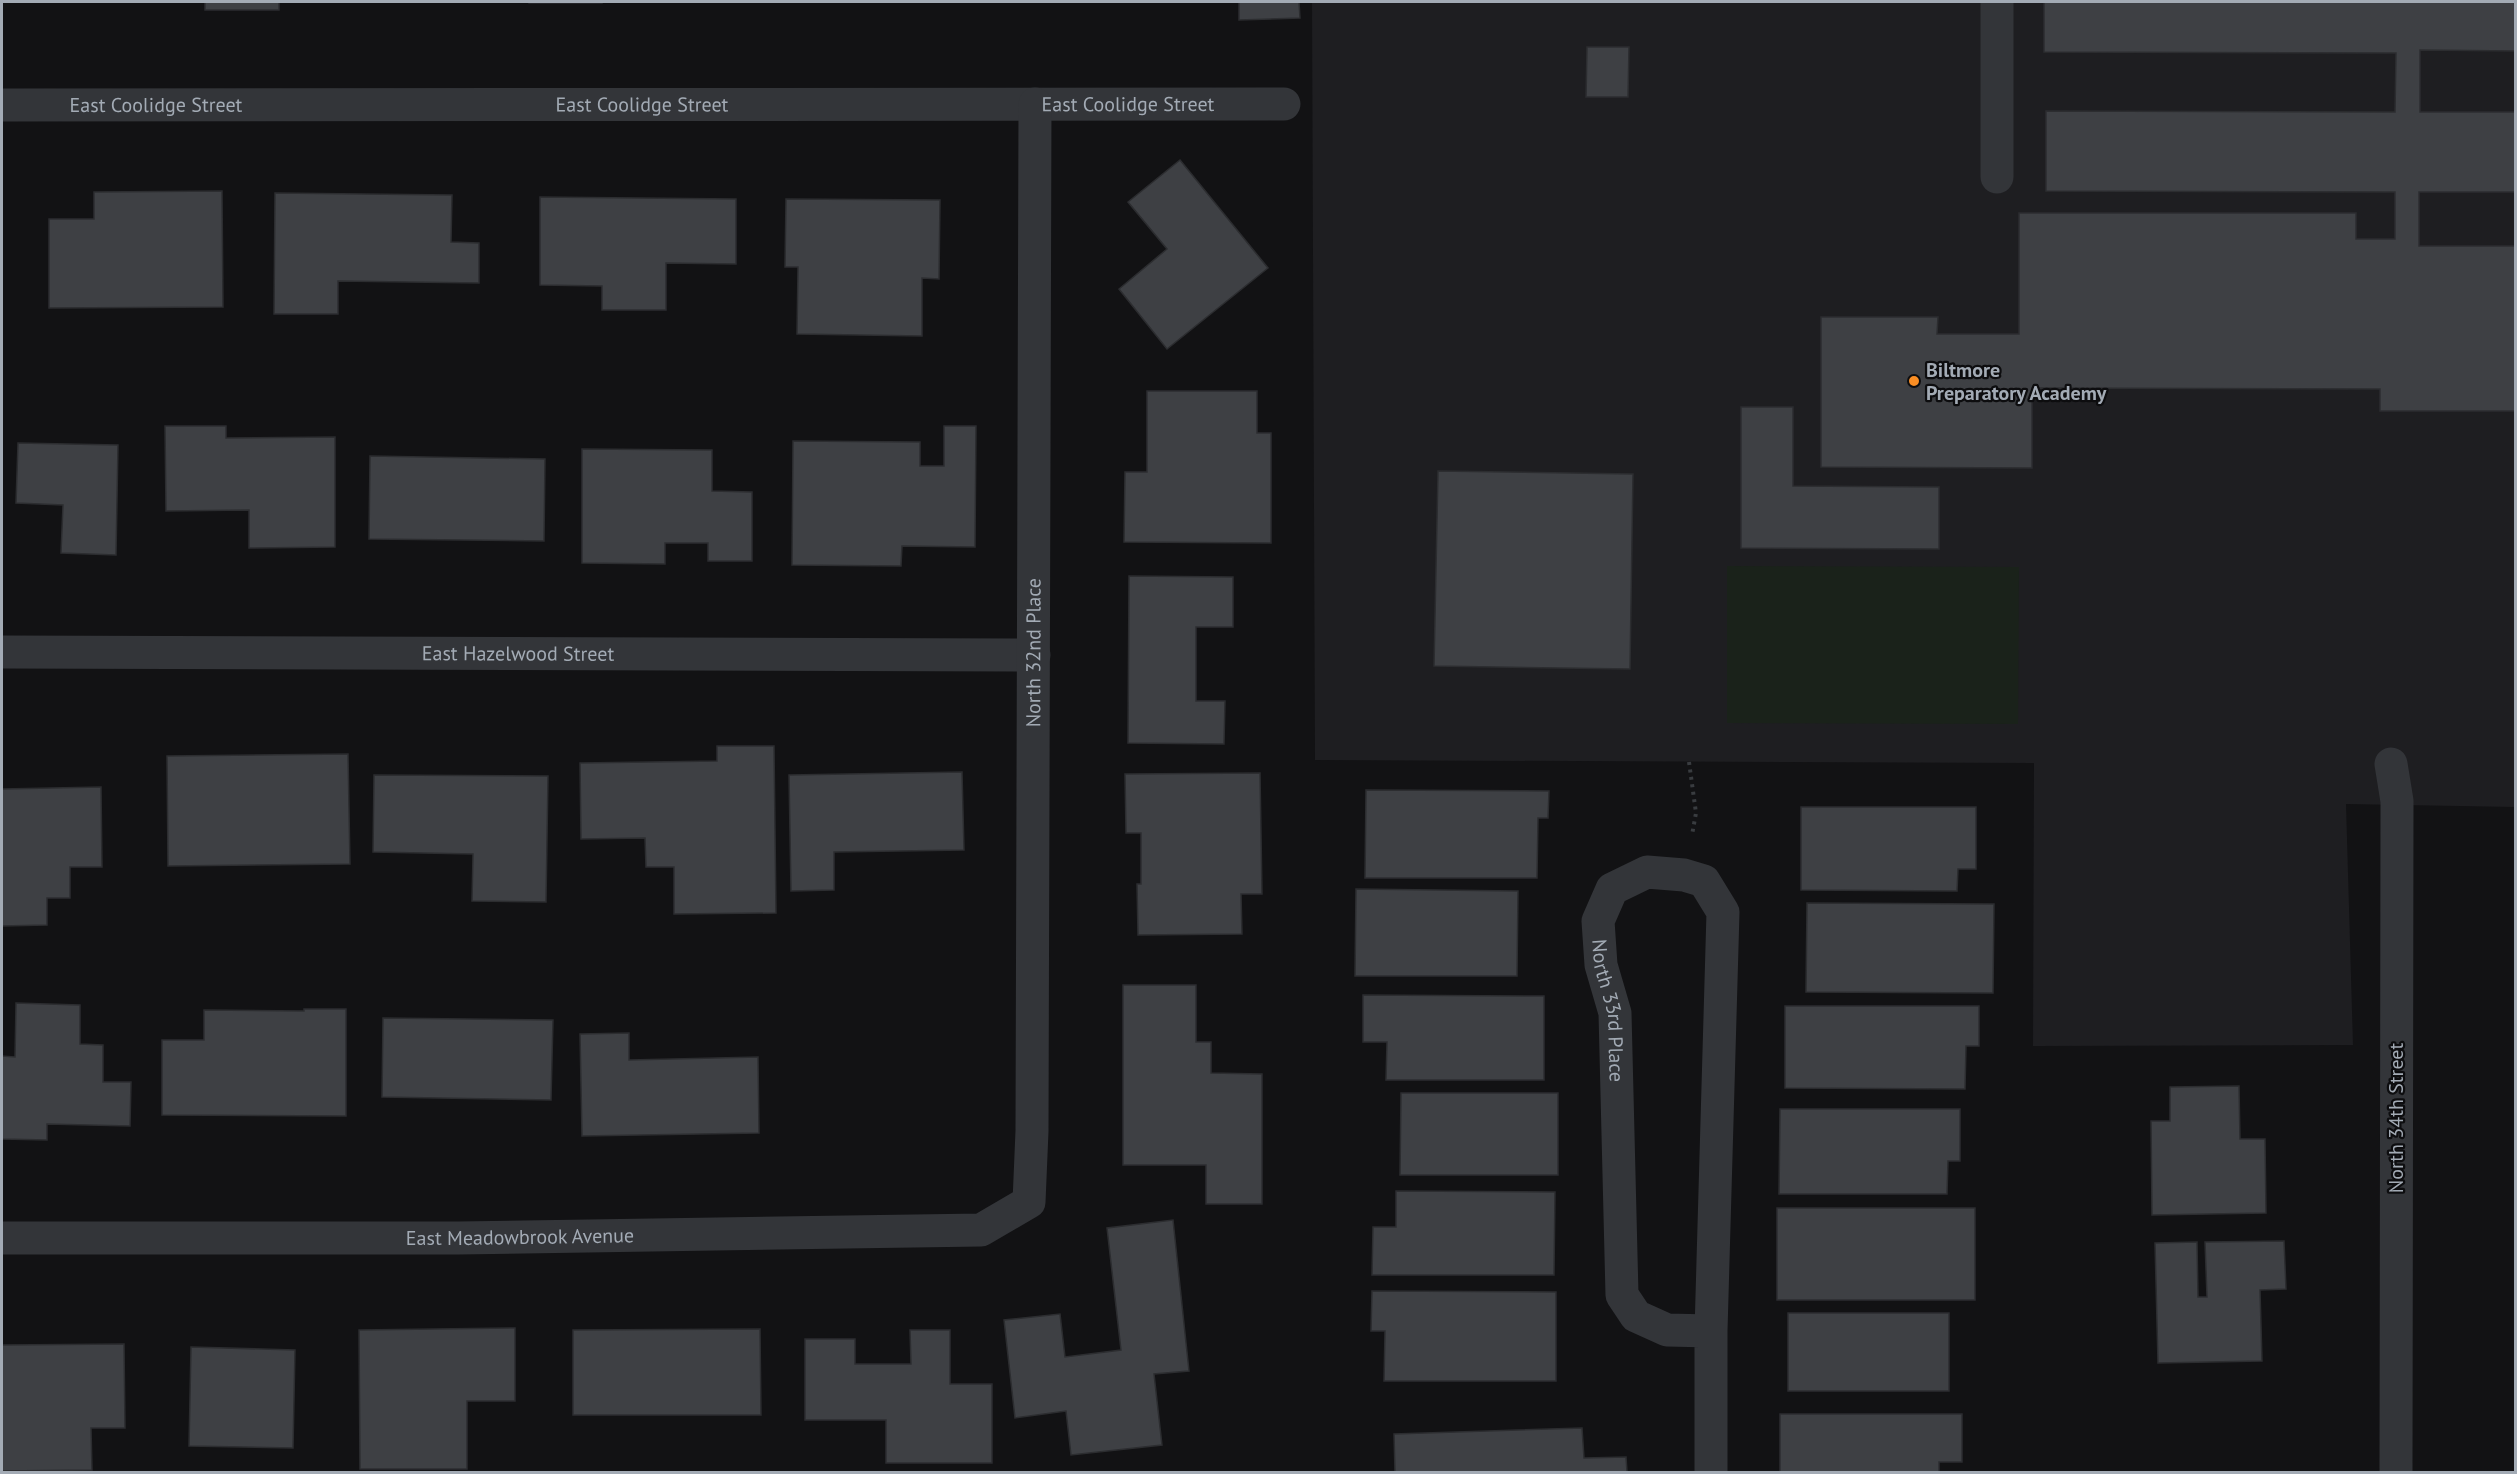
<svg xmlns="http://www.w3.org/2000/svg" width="2517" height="1474" viewBox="0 0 2517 1474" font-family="'PT Sans',sans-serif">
<rect width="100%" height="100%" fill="#121214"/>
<polygon fill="#1e1e21" points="1312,2 2515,2 2515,807 2346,804 2353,1045 2033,1046 2034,763 1315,760"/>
<polygon fill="#1a221a" points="1727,566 2019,567 2018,724 1727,723"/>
<g fill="#3e4044" stroke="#2c2d30" stroke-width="1.5">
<rect x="205" y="2" width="74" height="8"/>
<rect x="529" y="2" width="73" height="1"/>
<polygon points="1239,2 1299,2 1300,18 1239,20"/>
<polygon points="2044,2 2516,2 2516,51 2420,50 2420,112 2516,112 2516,192 2419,192 2419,246 2516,246 2516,411 2380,411 2380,389 2032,388 2032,468 1821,467 1821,317 1938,317 1937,334 2019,334 2019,213 2356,213 2356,239 2395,239 2395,192 2046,191 2046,111 2395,112 2396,53 2044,52"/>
<polygon points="1587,47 1629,47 1628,97 1586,97"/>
<polygon points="1180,160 1268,268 1167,349 1119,289 1167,249 1128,202"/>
<polygon points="222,191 223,307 49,308 49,219 94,219 94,192"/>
<polygon points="275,193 452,195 451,242 479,243 479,283 338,281 338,314 274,314"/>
<polygon points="540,197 736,199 736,264 666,263 666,310 602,310 602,286 540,285"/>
<polygon points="786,199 940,200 939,279 922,278 922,336 797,334 798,267 785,267"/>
<polygon points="1147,391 1257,391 1257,433 1271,433 1271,543 1124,542 1125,472 1147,472"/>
<polygon points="1741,407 1793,407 1793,486 1939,487 1939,549 1741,548"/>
<polygon points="165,426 226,426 226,438 335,437 335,547 249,548 249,510 166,511"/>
<polygon points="944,426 976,426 975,547 902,546 901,566 792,565 793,441 920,442 920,466 944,466"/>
<polygon points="18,443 118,445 116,555 61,553 63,505 16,503"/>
<polygon points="582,449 712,450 712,491 752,492 752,561 708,561 708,543 665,543 665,564 582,563"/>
<polygon points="370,456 545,459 544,541 369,539"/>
<polygon points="1438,471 1633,474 1630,669 1434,666"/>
<polygon points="1129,576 1233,577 1233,627 1196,627 1196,701 1225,701 1224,744 1128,743"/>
<polygon points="717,746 774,746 776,913 674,914 674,867 646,867 645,838 581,839 580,763 717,761"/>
<polygon points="348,754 350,864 168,866 167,756"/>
<polygon points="962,772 964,850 834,852 834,890 791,891 789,775"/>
<polygon points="1260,773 1262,894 1241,894 1242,934 1138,935 1137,884 1141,884 1141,833 1126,833 1125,774"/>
<polygon points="374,775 548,776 546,902 472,901 473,854 373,852"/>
<polygon points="101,787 102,867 70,867 70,898 47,898 47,925 2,926 2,789"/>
<polygon points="1366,790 1549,791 1548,818 1538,818 1537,878 1365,878"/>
<polygon points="1801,807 1976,807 1976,869 1958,869 1957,891 1801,890"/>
<polygon points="1356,889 1518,891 1517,976 1355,976"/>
<polygon points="1807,903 1994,904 1993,993 1806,992"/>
<polygon points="1123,985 1196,985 1196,1042 1211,1042 1211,1073 1262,1074 1262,1204 1206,1204 1206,1165 1123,1165"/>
<polygon points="1363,995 1544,996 1544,1080 1386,1080 1387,1042 1363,1042"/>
<polygon points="16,1003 80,1005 80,1044 103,1045 103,1082 131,1082 130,1126 47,1124 47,1140 2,1139 2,1056 15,1057"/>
<polygon points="1785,1006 1979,1006 1979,1046 1966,1046 1965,1089 1785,1088"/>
<polygon points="304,1009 346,1009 346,1116 162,1115 162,1040 204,1040 204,1010 304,1011"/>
<polygon points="383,1018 553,1020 551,1100 382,1097"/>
<polygon points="629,1033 629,1060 758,1057 759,1133 582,1136 580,1034"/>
<polygon points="2239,1086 2240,1139 2265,1139 2266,1213 2152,1215 2151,1121 2170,1121 2170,1087"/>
<polygon points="1401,1093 1558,1093 1558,1175 1400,1175"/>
<polygon points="1780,1109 1960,1109 1960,1161 1948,1161 1947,1194 1779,1194"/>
<polygon points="1396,1191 1555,1192 1554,1275 1372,1275 1373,1227 1396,1227"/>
<rect x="1777" y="1208" width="198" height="92"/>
<polygon points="1173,1220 1189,1371 1154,1374 1162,1445 1071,1455 1066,1411 1015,1418 1004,1320 1060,1314 1065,1357 1121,1350 1107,1228"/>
<polygon points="2284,1241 2286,1289 2260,1290 2262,1361 2158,1363 2155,1243 2197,1242 2198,1297 2207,1297 2205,1242"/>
<polygon points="1372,1291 1556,1292 1556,1381 1384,1381 1385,1331 1371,1331"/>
<rect x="1788" y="1313" width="161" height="78"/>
<polygon points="515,1328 515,1401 467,1401 467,1469 360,1469 359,1330"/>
<polygon points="760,1329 761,1415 573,1415 573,1330"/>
<polygon points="910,1330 950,1330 950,1384 992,1384 992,1463 886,1463 886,1420 805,1420 805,1339 855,1339 855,1364 911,1364"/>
<polygon points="124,1344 125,1428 91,1428 92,1470 2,1471 2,1345"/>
<polygon points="191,1347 295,1350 293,1448 189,1446"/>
<polygon points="1780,1414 1962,1414 1962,1462 1939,1462 1939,1472 1780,1472"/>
<polygon points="1582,1428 1584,1458 1626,1457 1627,1472 1395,1472 1394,1434"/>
</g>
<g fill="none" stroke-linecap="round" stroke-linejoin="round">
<polyline stroke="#393c40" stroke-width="4" stroke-dasharray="3 4.5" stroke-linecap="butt" points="1689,762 1696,813 1692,835"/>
<g stroke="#333539" stroke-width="33">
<path id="s1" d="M2,105L1284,104"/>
<polyline points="1997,177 1997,2"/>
<path id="s2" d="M2,652L1034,655"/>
<polyline points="2391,764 2397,801 2396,1472"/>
<path id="s3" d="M2,1238H458L981,1230L1029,1202L1032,1131L1035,104"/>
<path id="s4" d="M1711,1472V1331L1723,912L1704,881L1684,875L1647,872L1612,889L1598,921L1601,965L1615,1013L1622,1295L1636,1316L1667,1330L1711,1331"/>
</g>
</g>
<circle fill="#fa8e24" stroke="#0d0d0f" stroke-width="2" cx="1914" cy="381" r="6"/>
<g text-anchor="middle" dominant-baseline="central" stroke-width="4.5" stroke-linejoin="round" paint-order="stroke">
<g font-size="20" fill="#a3abb5" stroke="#0d0d0f">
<text stroke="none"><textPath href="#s1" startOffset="1126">East Coolidge Street</textPath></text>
<text stroke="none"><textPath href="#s1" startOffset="154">East Coolidge Street</textPath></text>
<text stroke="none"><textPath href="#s1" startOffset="640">East Coolidge Street</textPath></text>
<text stroke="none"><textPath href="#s2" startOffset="516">East Hazelwood Street</textPath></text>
<text stroke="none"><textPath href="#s3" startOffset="1584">North 32nd Place</textPath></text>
<text stroke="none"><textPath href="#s4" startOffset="819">North 33rd Place</textPath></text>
<text transform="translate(2396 1118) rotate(-90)">North 34th Street</text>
<text stroke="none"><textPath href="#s3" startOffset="518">East Meadowbrook Avenue</textPath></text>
</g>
<g font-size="20" font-weight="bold" fill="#a3abb5" stroke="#0d0d0f" text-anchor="start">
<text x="1926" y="370">Biltmore<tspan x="1926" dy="23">Preparatory Academy</tspan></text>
</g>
</g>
<rect width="2517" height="1474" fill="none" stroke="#a3abb5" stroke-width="6"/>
</svg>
